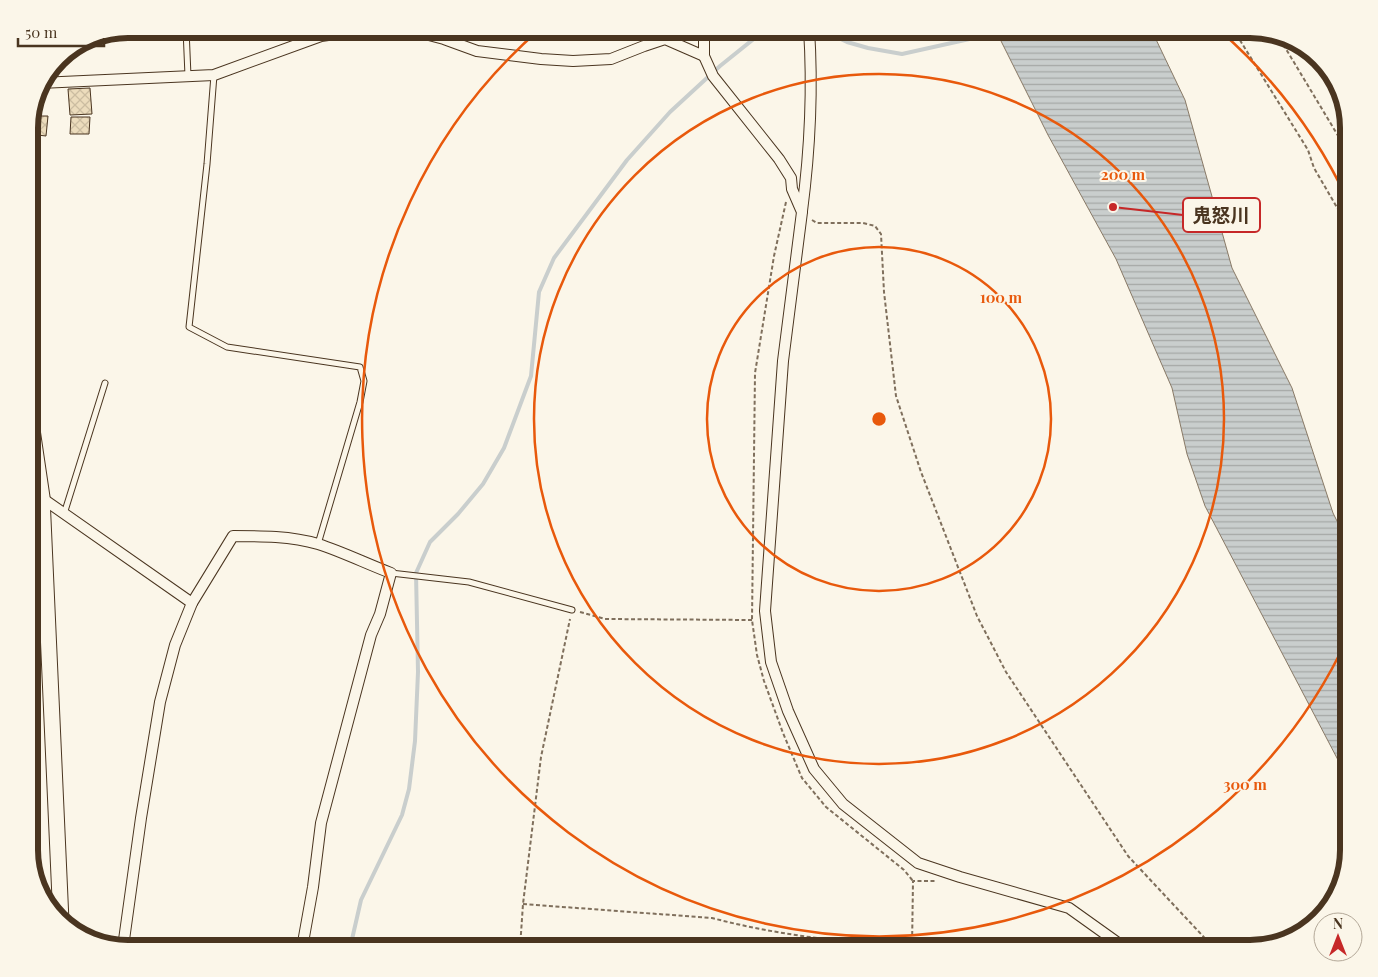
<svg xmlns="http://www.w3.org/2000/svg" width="1378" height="977" viewBox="0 0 1378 977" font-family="'Playfair Display','Noto Sans JP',serif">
<defs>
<pattern id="water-rules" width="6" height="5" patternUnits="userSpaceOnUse" patternTransform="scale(1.25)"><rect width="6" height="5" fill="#c9cecd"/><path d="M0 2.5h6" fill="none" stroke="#a5a8a6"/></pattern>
<pattern id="building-cross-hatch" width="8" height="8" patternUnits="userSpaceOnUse" patternTransform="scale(1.25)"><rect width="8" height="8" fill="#ecdcbc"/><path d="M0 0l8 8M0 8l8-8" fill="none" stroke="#ccbda1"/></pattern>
</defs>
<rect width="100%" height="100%" fill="#fbf6e9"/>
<polygon fill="url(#water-rules)" stroke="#887966" points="995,29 1151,29 1185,100 1232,268 1292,388 1333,513 1349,545 1349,781 1205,506 1187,454 1172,388 1116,259 1048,135"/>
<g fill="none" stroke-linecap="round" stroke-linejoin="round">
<g stroke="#c9cecd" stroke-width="4">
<polyline points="820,29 847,42 868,48 902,54 1001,32"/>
<polyline points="350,948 361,900 402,815 409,789 415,741 418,672 416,573 430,542 458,514 483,484 504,448 531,376 539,292 554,258 627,160 670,112 720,66 766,29"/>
</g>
</g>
<g fill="url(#building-cross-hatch)" stroke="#4a3520">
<polygon points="90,88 92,114 70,115 68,89"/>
<polygon points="36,95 39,95 38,114 31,114"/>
<polygon points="30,116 48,116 46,136 29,134"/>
<polygon points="71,117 90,117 89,134 70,134"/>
</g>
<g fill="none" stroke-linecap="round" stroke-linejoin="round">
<g stroke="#4a3520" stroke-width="7">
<g id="lane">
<polyline points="186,29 188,76"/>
<polyline points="296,29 300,44"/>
<polyline points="214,75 207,164 189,327 227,347 360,367 364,381 360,402 318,544"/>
<polyline points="64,514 105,383"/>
<polyline points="391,573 469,582 572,610"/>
</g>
</g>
<g stroke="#4a3520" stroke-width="12">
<g id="street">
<polyline points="704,29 704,56 713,76 779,159 791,178 792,189 802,212 783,361 765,611 771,662 788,711 814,769 843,804 918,863 960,877 1069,908 1125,948"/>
<polyline points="40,83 214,75 321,36 364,30 406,29 444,39 477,51 541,59 573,61 611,59 644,46 665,39 704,56"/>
<path d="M802,211C810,150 813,90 809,29"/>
<polyline points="29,489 192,603"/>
<path d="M123,947L141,818L160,702L175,645L192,603L233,536C261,536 291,536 318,544C343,552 367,564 391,573L380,614L371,635L321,823L313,887L302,948"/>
</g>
</g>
<g stroke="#4a3520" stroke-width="17">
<polyline id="secondary" points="29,409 42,497 61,921"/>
</g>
<g stroke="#7f6f5c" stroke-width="2" stroke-dasharray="4 2.5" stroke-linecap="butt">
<polyline points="1233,29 1308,150 1314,168 1349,228"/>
<polyline points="1280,39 1349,154"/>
<polyline points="1349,141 1339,137 1339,150 1349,178"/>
<polyline points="786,202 774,256 755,373 752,620 757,655 764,681 783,733 802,778 826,807 904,870 913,881"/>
<polyline points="812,220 817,223 863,223 875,226 881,234 884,292 896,396 921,472 977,616 1006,672 1128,856 1214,948"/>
<polyline points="580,612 605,619 752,620"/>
<path d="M523,904L712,918C777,935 845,943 912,946"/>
<polyline points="520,948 523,904 541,757 570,619"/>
<polyline points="912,948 913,881 936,881"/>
</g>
<use href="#lane" stroke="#fbf6e9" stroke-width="5"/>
<use href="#street" stroke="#fbf6e9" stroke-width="10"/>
<use href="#secondary" stroke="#fbf6e9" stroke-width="15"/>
</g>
<g fill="none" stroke="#e8590c" stroke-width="2.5">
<circle cx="879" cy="419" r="172"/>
<circle cx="879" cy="419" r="345"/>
<path d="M1348 637A517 517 0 1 1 540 29M1218 29A517 517 0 0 1 1348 201"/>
</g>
<path d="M0 0H1378V977H0ZM128 38H1250A90 90 0 0 1 1340 128V850A90 90 0 0 1 1250 940H128A90 90 0 0 1 38 850V128A90 90 0 0 1 128 38Z" fill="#fbf6e9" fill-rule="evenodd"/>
<path fill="none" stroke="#4a3520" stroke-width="6" d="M128 38H1250A90 90 0 0 1 1340 128V850A90 90 0 0 1 1250 940H128A90 90 0 0 1 38 850V128A90 90 0 0 1 128 38Z"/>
<circle cx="879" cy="419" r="8" fill="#e8590c" stroke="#fbf6e9" stroke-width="2.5"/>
<g font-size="15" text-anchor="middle" font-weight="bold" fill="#e8590c" stroke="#fbf6e9" stroke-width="4" stroke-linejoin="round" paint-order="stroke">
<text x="1123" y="180">200 m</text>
<text x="1001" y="303">100 m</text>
<text x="1245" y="790">300 m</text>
</g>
<path fill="none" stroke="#c62828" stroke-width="2" d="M1113 207L1183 215"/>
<circle fill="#c62828" stroke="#fbf6e9" stroke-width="2" cx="1113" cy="207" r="5"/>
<rect fill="#fbf6e9" stroke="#c62828" stroke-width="2" x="1183" y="198" width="77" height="34" rx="5"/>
<g font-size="19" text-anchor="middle" font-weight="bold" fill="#4a3520">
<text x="1221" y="222">鬼怒川</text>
</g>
<g transform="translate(1338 937)"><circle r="24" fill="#fbf6e9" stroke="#b4a999"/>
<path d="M0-4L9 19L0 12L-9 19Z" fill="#c62828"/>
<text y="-8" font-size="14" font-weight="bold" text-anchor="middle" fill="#4a3520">N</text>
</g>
<path d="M18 38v8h86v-8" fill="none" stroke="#4a3520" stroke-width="2.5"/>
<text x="25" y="38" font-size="15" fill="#4a3520" stroke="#fbf6e9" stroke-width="4" paint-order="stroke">50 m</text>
</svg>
